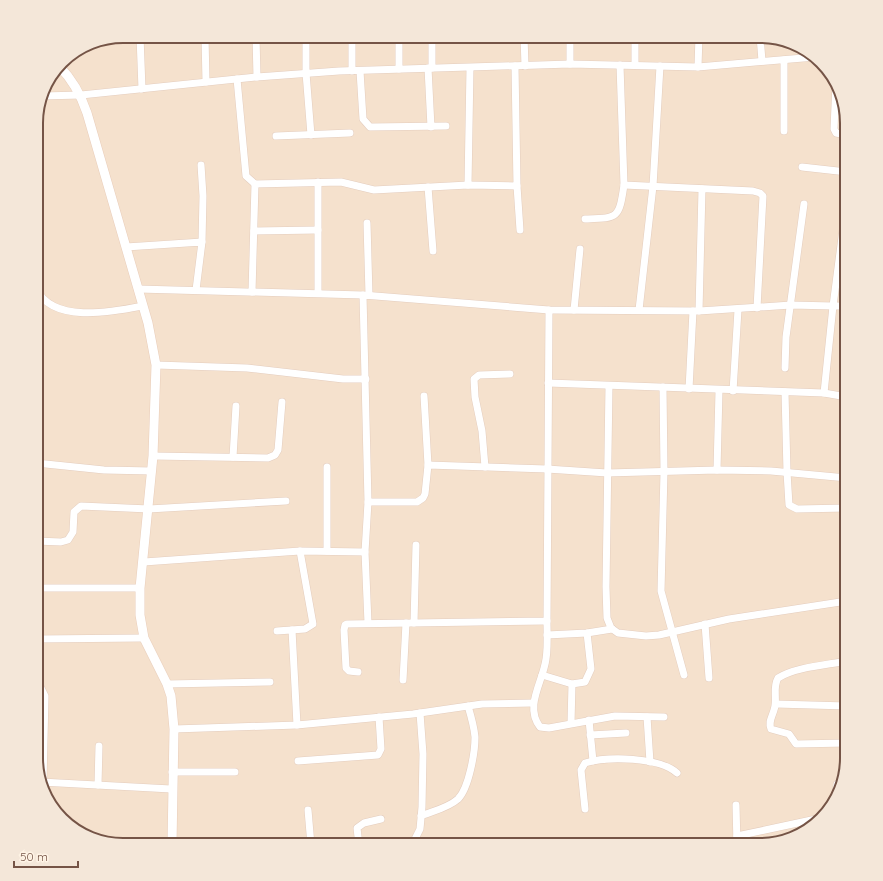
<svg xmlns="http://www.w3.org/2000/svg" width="883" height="881" viewBox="0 0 883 881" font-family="Quicksand,sans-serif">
<rect width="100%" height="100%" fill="#fdf0df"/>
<polygon fill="#f5e1cd" points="123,36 766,36 799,45 825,65 840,90 847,122 847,758 840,792 818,823 793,838 761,845 123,845 89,838 58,816 43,791 36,759 36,117 45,84 65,58 90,43"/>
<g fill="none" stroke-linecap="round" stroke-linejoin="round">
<g stroke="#e4cdbe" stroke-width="8">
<g id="street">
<polyline points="140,36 142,89"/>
<polyline points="205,36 206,82"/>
<polyline points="256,36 257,77"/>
<polyline points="306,36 306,73 311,135"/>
<polyline points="399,36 399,69"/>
<polyline points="524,36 525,66"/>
<polyline points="570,36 570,64"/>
<polyline points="760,36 762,61"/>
<polyline points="87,44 87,48"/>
<polyline points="620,65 624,185 753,191 760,193 763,196 757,308"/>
<polyline points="635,65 635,36"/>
<polyline points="698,67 699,36"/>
<polyline points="428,68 431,127"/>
<polyline points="432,68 432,36"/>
<polyline points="352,71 352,36"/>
<polyline points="360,71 363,119 370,127 446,126"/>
<polyline points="237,79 246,176 255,184"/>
<polyline points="836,83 834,129 836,133 847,135"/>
<polyline points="42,96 81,95 257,77 339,71 570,64 698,67 815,57"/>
<polyline points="784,131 784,60"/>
<polyline points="276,136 350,133"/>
<polyline points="201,165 203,196 202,242"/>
<polyline points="802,167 847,172"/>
<polyline points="468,185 470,68"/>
<polyline points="517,186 520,230"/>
<polyline points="428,187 433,251"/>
<path d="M585,219C618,218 619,219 624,185"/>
<polyline points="367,223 369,295"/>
<polyline points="254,231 318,230"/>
<polyline points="126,247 202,242 196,290"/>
<path d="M36,288C52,324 112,312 143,306"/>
<polyline points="138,289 363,295"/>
<polyline points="252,292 255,184 341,182 374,190 468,185 517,186 515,66"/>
<polyline points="318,293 318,182"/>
<polyline points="574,310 580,249"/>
<polyline points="639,310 653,186 660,66"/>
<polyline points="699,311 702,189"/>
<polyline points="156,365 247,368 343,379 366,379"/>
<polyline points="785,368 786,337 804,204"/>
<polyline points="548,383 824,393 847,397"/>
<polyline points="609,386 606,587 607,618 611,628 618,633 646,636 659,635 729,619 847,601"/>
<polyline points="663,387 664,472 661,591 684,675"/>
<polyline points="689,389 693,311"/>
<polyline points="733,391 738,310"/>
<polyline points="785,392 787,472 789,505 797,509 847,508"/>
<polyline points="824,393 833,306 847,306"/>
<polyline points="424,396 428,465"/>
<polyline points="153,456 268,458 275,455 278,450 282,402"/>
<polyline points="233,457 236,406"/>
<polyline points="36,463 104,470 152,471"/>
<polyline points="327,467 327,551"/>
<polyline points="485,467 482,431 475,397 474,379 479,375 510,374"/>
<polyline points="717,470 719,391"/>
<polyline points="368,502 417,502 423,498 425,494 428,465 547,469 607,473 717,470 771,471 847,478"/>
<polyline points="36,541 61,542 68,540 73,532 74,512 81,506 149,509 286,501"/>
<polyline points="144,562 300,551 365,552"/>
<polyline points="36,588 140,588"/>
<polyline points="847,600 847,637"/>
<path d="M547,621C547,633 548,647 546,659C543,682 524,706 540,727L549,728L615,716L664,717"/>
<polyline points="368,623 365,552 368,502 363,295 549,310 699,311 791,305 833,306 847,199"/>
<polyline points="414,623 416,545"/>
<polyline points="705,624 709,678"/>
<polyline points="292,630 297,725"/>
<polyline points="277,631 305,629 313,624 300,551"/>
<polyline points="547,635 587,633 612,629"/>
<polyline points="36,639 144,638"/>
<path d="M847,661C827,665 795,667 778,678C772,688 778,699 774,710C772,717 768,722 771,729L789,734L796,744L847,743"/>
<polyline points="358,672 349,671 346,668 344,630 345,625 347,624 547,621 549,310"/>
<polyline points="542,675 572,684 585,682 591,669 587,633"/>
<polyline points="403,680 406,623"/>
<polyline points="36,683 39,684 45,696 43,782"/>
<polyline points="167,684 270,682"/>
<polyline points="776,704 847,706"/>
<polyline points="647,717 650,762"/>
<polyline points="589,720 593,761"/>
<polyline points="571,723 572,684"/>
<polyline points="174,729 297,725 413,714 482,704 533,703"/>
<polyline points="590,735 626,733"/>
<polyline points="298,761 378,755 381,749 379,717"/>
<polyline points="172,772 235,772"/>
<polyline points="41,782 171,789"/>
<polyline points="98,785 99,746"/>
<polyline points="836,798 837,784 842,782"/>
<polyline points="736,805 737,845"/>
<path d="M585,809L581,770L585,763C608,756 659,757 677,773"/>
<polyline points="308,810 311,845"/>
<path d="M421,816C433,811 448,808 458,799C469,788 475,752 475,737C474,726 471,716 468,706"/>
<polyline points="737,836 821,818"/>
<polyline points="359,845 357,828 364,823 381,819"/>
<polyline points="410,845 415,839 420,829 422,807 423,754 420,713"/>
</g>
</g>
<g stroke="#e9cdba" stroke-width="10">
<path id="secondary" d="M59,66C73,80 81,95 87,113L148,323L156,365L153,456L140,588V615L144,638L167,684L171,696L174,729L172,845"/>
</g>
<use href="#street" stroke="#fff" stroke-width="7"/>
<use href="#secondary" stroke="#fff" stroke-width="9"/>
</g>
<path d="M0 0H883V881H0ZM123 43H760A80 80 0 0 1 840 123V758A80 80 0 0 1 760 838H123A80 80 0 0 1 43 758V123A80 80 0 0 1 123 43Z" fill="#f4e7d9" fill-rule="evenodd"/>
<path fill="none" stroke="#755446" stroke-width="2" d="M123 43H760A80 80 0 0 1 840 123V758A80 80 0 0 1 760 838H123A80 80 0 0 1 43 758V123A80 80 0 0 1 123 43Z"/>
<path d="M14 861v6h64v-6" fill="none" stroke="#755446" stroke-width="2"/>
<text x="20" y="861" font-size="12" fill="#755446" stroke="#fff4e6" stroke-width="3" paint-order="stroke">50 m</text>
</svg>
